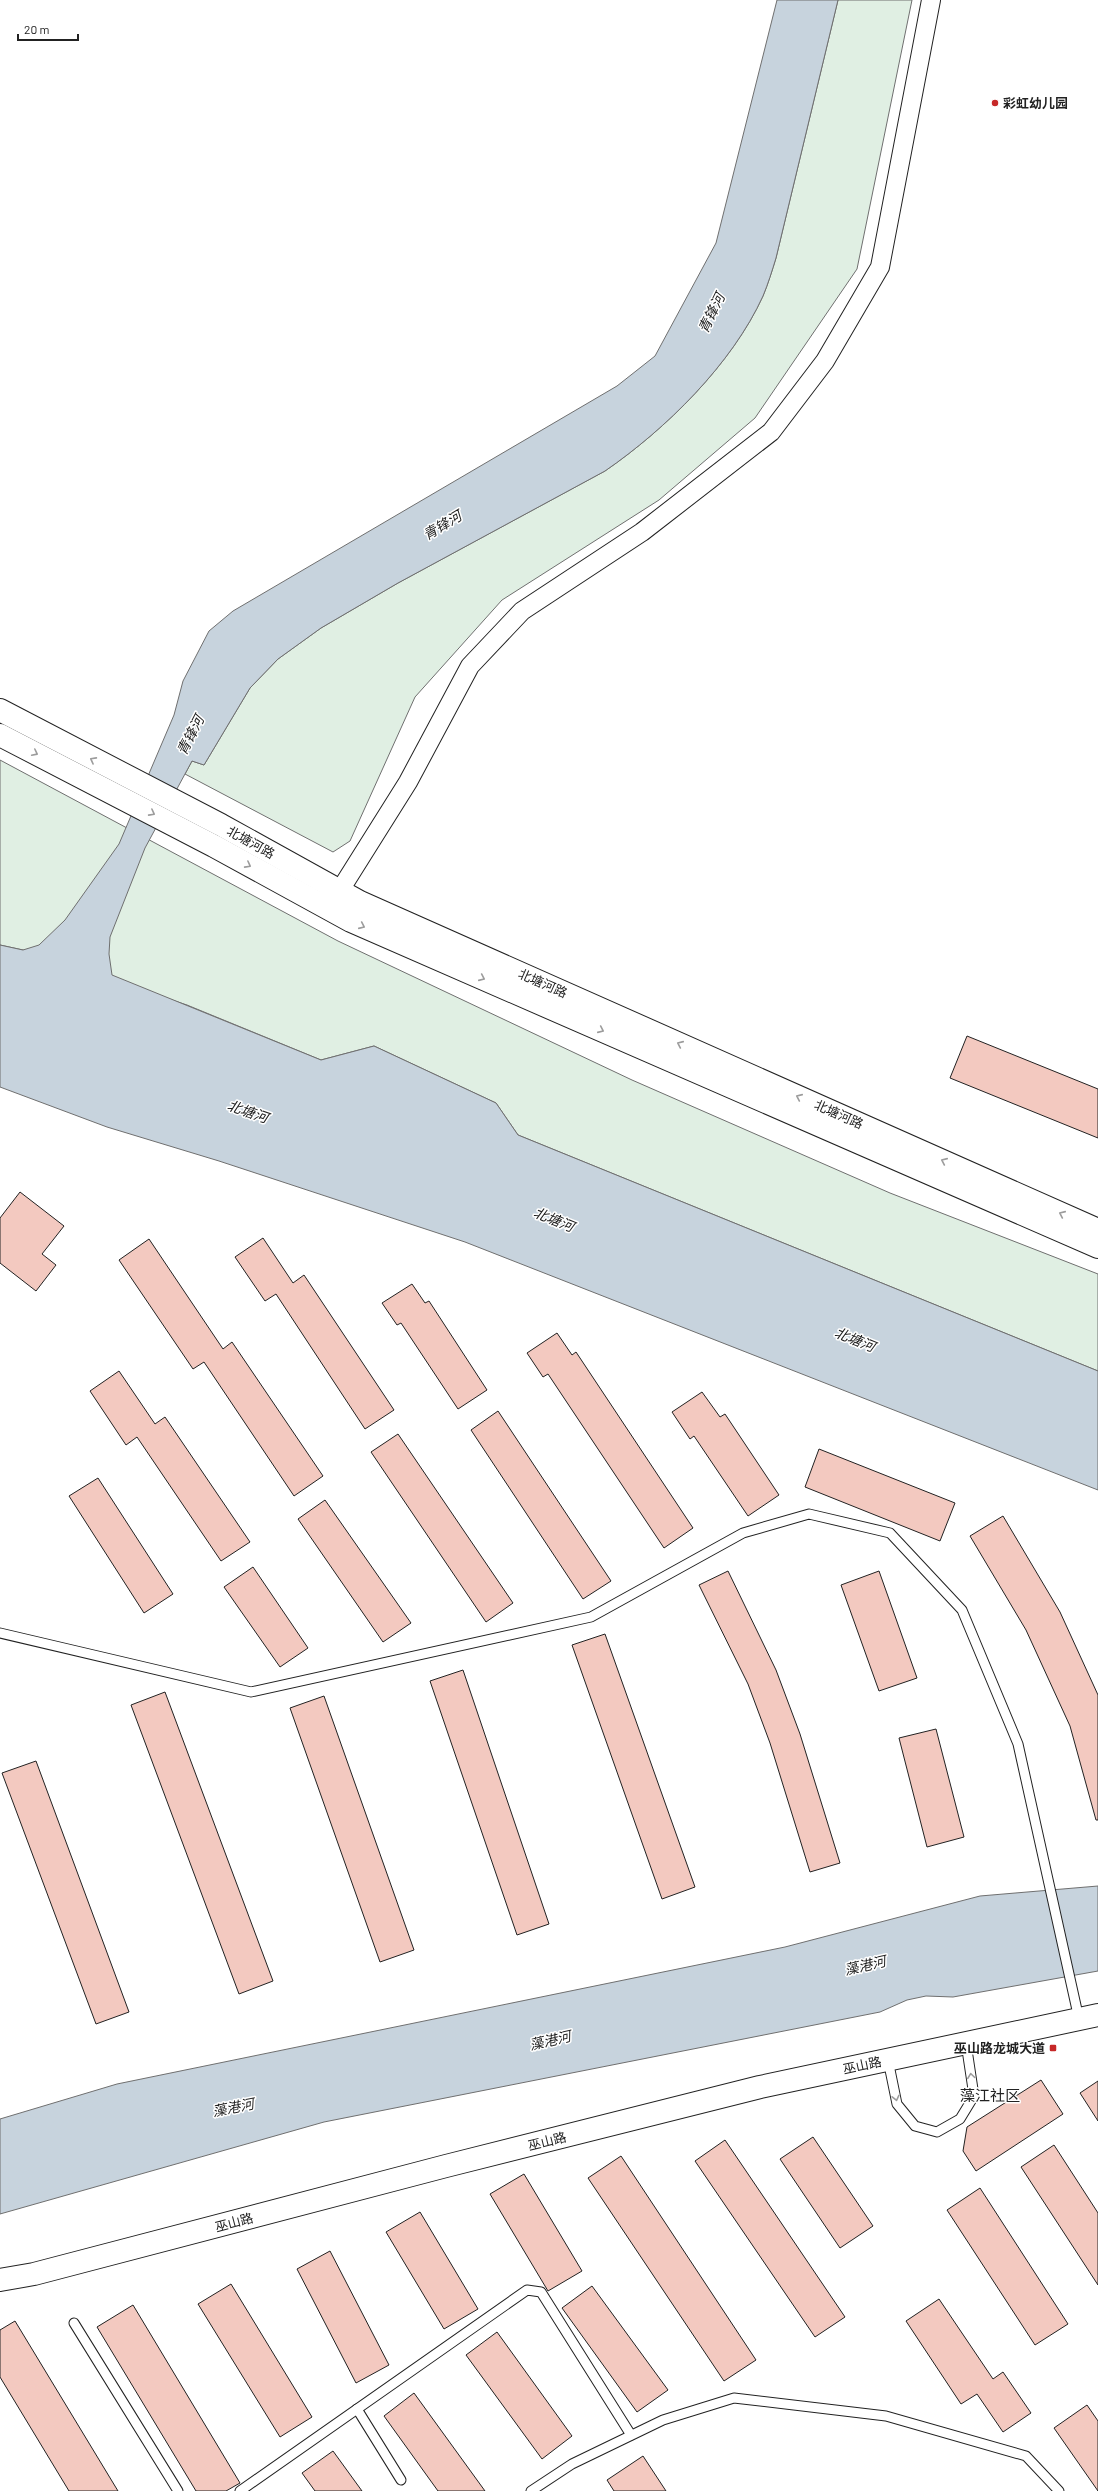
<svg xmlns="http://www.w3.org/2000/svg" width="1098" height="2491" viewBox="0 0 1098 2491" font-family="Barlow,'Noto Sans SC',sans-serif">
<rect width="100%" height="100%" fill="#fff"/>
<g fill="#e0efe3" stroke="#6f6f6f">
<path d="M838,0H912L857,269L755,418L659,500L502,600L415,697L350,841L333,852L185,774L192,761L204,765L250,688L278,659L321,628L398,583L605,471C666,429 732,364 763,296C768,284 772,271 776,258Z"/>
<polygon points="0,760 338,941 632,1080 890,1193 1098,1274 1098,1371 518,1135 496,1103 374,1046 321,1060 187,1005 23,950 0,945"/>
</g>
<g fill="#c7d3dd" stroke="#6f6f6f">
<path d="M777,0H838L776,258C772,271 768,284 763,296C732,364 666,429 605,471L398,583L321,628L278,659L250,688L204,765L192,761L145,848L110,937L109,954L112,975L321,1060L374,1046L496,1103L518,1135L1098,1371V1490L465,1242L219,1161L107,1127L0,1087V945L23,950L39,945L65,920L119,844L174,715L183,681L209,631L233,611L617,386L655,356L716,243Z"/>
<polygon points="1098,1886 1098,1971 953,1997 926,1996 907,2000 880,2012 324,2122 0,2214 0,2119 117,2084 785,1947 980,1896"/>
</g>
<g fill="#f3c9c0" stroke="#222">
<polygon points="967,1036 1098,1089 1098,1138 950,1078"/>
<polygon points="20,1192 64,1226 42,1254 56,1265 36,1291 0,1263 0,1218"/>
<polygon points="263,1238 293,1283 304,1275 394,1410 365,1429 276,1294 265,1301 235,1257"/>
<polygon points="149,1239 223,1349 232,1342 323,1476 294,1496 204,1362 193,1369 119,1260"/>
<polygon points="412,1284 425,1303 429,1301 487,1390 458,1409 401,1323 397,1325 382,1303"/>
<polygon points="557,1333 572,1355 576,1352 693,1528 664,1548 548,1374 543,1377 527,1353"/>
<polygon points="119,1371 155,1424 165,1417 250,1542 221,1561 137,1437 126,1445 90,1391"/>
<polygon points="702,1392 720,1417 725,1414 779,1495 748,1516 694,1436 690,1439 672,1412"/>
<polygon points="498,1411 611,1581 583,1599 471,1430"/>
<polygon points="398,1434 513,1603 486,1622 371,1452"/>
<polygon points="819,1449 955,1503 940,1541 805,1487"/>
<polygon points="98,1478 173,1594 144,1613 69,1496"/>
<polygon points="325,1500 411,1623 383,1642 298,1519"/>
<polygon points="1003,1516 1060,1612 1098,1695 1098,1820 1096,1820 1070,1726 1026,1630 970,1536"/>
<polygon points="253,1567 308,1648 280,1667 224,1587"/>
<polygon points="728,1571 776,1670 800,1734 840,1863 810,1872 770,1743 748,1684 699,1585"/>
<polygon points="879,1571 917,1678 879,1691 841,1585"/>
<polygon points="605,1634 695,1887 662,1899 572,1645"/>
<polygon points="463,1670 549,1924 517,1935 430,1681"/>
<polygon points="165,1692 273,1981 239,1994 131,1705"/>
<polygon points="324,1696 414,1950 380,1962 290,1708"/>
<polygon points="936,1729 964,1837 927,1847 899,1738"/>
<polygon points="36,1761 129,2012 96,2024 2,1773"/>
<polygon points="1041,2080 1063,2114 976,2171 963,2151 967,2127"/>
<polygon points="1098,2081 1098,2121 1080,2093"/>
<polygon points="813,2137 873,2226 840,2248 780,2159"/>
<polygon points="725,2140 845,2317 815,2337 695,2161"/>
<polygon points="1054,2145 1098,2213 1098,2285 1021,2167"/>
<polygon points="621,2156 756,2360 724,2381 588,2178"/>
<polygon points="524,2174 582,2271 548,2291 490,2194"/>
<polygon points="980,2188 1068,2324 1035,2345 947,2210"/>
<polygon points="420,2212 478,2309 444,2329 386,2232"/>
<polygon points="330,2251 389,2365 356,2383 297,2269"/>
<polygon points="231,2284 312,2417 280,2437 198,2304"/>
<polygon points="592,2286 668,2390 637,2412 562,2308"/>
<polygon points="939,2299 993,2379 1003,2372 1031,2413 1003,2432 977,2394 961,2404 906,2321"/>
<polygon points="133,2305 240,2483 226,2491 196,2491 97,2327"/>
<polygon points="15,2321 118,2491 69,2491 0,2377 0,2330"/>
<polygon points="497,2332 572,2436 542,2459 466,2355"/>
<polygon points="414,2393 485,2491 438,2491 384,2416"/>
<polygon points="1087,2405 1098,2421 1098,2491 1054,2428"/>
<polygon points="333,2451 362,2491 315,2491 302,2473"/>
<polygon points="643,2456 666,2491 614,2491 607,2480"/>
</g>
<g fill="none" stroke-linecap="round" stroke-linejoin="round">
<g stroke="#222" stroke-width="11">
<g id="lane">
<polyline points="0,1633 251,1692 591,1617 743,1533 809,1514 890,1533 962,1610 1018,1744 1079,2019"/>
<polyline points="888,2060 897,2104 915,2126 937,2132 960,2119 974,2096 966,2043"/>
<polyline points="74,2323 178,2491"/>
<polyline points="357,2409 401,2480"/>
<polyline points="240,2491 527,2290 541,2292 631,2435"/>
<polyline points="531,2491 572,2464 663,2420 734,2398 886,2416 1026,2456 1059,2491"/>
</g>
</g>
<g stroke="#222" stroke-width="20">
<polyline id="street" points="332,903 408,782 470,666 522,611 642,532 771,432 825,361 880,267 931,0"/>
</g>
<g stroke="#222" stroke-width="24">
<g id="secondary">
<polyline points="0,710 221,825 360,902 1098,1230"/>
<polyline points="0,735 214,846 351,921 1098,1247"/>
<polyline points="0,2280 34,2274 446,2166 760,2087 1098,2015"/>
</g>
</g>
<use href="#lane" stroke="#fff" stroke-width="9"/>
<use href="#street" stroke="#fff" stroke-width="18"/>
<use href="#secondary" stroke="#fff" stroke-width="22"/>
</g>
<defs><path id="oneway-chevron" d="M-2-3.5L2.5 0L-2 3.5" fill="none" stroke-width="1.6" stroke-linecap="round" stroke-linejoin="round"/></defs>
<g stroke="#9c9c9c">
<use href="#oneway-chevron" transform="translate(35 753) rotate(27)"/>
<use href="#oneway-chevron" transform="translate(93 760) rotate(-152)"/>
<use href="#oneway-chevron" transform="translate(152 813) rotate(28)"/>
<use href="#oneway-chevron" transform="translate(248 865) rotate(28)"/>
<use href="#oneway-chevron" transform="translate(362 926) rotate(24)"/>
<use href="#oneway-chevron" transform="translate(482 978) rotate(24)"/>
<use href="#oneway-chevron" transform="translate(601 1030) rotate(24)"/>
<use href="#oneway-chevron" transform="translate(680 1044) rotate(-156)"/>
<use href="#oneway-chevron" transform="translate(799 1097) rotate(-156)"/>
<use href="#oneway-chevron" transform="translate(944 1161) rotate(-156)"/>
<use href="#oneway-chevron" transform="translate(1062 1214) rotate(-156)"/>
<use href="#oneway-chevron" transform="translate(971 2076) rotate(-98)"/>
<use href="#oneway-chevron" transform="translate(896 2098) rotate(77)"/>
</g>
<g fill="#c62828" stroke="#fff" stroke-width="1.5">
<circle cx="995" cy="103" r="4"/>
<rect x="1049" y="2044" width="8" height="8" rx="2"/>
</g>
<g text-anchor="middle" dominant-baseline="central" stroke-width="3" stroke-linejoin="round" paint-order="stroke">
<g font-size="13" font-weight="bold" fill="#222" stroke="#fff" text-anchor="start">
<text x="1003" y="103">彩虹幼儿园</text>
<text x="1045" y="2048" text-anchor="end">巫山路龙城大道</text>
</g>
<g font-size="13" fill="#222" stroke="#fff">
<text transform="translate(251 842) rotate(29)">北塘河路</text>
<text transform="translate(543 983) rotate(24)">北塘河路</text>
<text transform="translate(839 1114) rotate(24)">北塘河路</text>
<text transform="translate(862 2065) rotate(-12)">巫山路</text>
<text transform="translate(547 2141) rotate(-14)">巫山路</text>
<text transform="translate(234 2222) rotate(-15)">巫山路</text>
</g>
<g font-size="14" font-style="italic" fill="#222" stroke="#fff">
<text transform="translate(711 313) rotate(-64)">青锋河</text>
<text transform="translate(442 525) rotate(-31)">青锋河</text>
<text transform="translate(190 735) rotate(-63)">青锋河</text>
<text transform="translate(248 1111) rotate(19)">北塘河</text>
<text transform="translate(554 1219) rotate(22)">北塘河</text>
<text transform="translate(855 1339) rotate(22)">北塘河</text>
<text transform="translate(865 1965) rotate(-13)">藻港河</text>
<text transform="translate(550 2040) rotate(-13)">藻港河</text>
<text transform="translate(233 2107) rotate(-11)">藻港河</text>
</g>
<g font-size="15" fill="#222" stroke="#fff">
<text x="990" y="2095">藻江社区</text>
</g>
</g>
<path d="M18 34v6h60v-6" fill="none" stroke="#222222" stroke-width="2"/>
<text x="24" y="34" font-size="12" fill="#222222" stroke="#ffffff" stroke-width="3" paint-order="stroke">20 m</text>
</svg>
